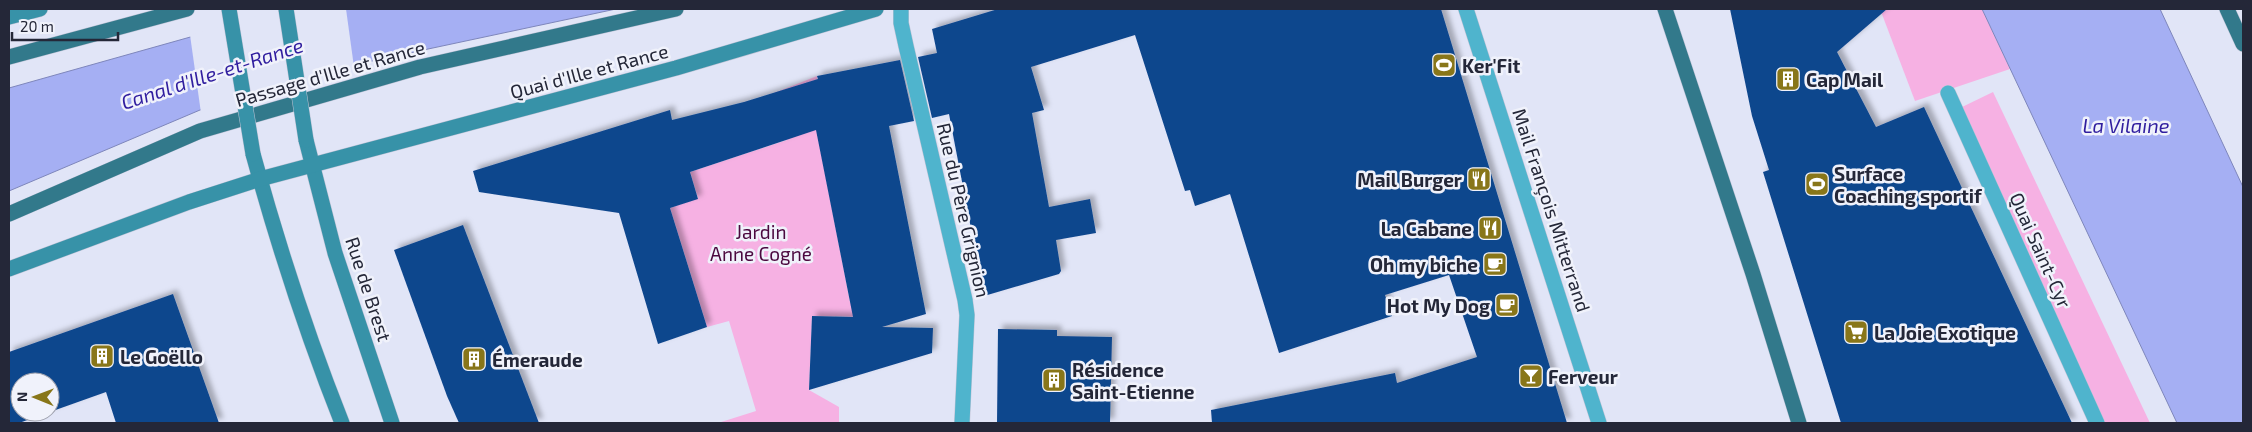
<svg xmlns="http://www.w3.org/2000/svg" width="2252" height="432" viewBox="0 0 2252 432" font-family="'Exo 2',sans-serif">
<defs>
<filter id="shadow"><feDropShadow dx="4.5" dy="-4.5" stdDeviation="2.5" flood-color="#0004"/></filter>
</defs>
<rect width="100%" height="100%" fill="#e1e5f7"/>
<g fill="#f6b1e3">
<polygon points="1880,9 1982,9 2010,69 1915,101"/>
<polygon points="817,76 829,137 823,163 850,302 861,317 812,316 809,390 839,407 839,423 718,423 756,411 729,321 707,327 670,208 698,198 690,172 787,140 774,93"/>
<polygon points="1993,92 2150,423 2104,423 1960,108"/>
</g>
<g fill="#a5aff3" stroke="#7e86bb">
<polygon points="290,9 616,9 353,65 200,110 9,191 9,88"/>
<polygon points="1982,9 2160,9 2243,187 2243,423 2177,423"/>
</g>
<polygon fill="#e1e5f7" points="281,9 346,9 354,67 201,113 190,35"/>
<g fill="#10468d" fill-rule="evenodd" filter="url(#shadow)">
<polygon points="998,9 1441,9 1567,423 1212,423 1211,410 1395,373 1397,383 1477,357 1449,275 1385,295 1392,316 1279,353 1230,194 1195,206 1190,190 1185,191 1135,35 1031,67 1044,110 1032,113 1049,207 1090,199 1096,233 1056,240 1061,271 1059,274 984,296 949,114 932,118 918,57 937,53 932,29"/>
<polygon points="1730,9 1887,9 1837,52 1876,127 1924,107 2072,423 1841,423 1763,172 1769,170 1752,116"/>
<polygon points="900,60 914,121 889,126 926,314 882,327 933,328 932,353 809,390 812,316 853,317 816,130 690,172 698,199 670,208 707,327 658,344 619,213 479,192 473,171 670,110 672,120 744,102 818,79 817,76"/>
<polygon points="463,225 539,423 459,423 447,396 394,250"/>
<path d="M173,294L219,423H116L106,392L19,423H9V352ZM20,382H50V412H20Z"/>
<polygon points="998,329 1057,330 1057,336 1112,337 1110,423 997,423"/>
</g>
<g fill="none" stroke-linecap="round" stroke-linejoin="round">
<g stroke="#bfc3d5" stroke-width="16">
<g id="street">
<polyline points="901,9 901,23 906,46 965,300 967,315 962,423"/>
<polyline points="1466,9 1599,423"/>
<polyline points="1948,93 2097,423"/>
</g>
</g>
<g stroke="#bfc3d5" stroke-width="16">
<g id="secondary">
<polyline points="9,17 40,9"/>
<polyline points="306,140 335,253 392,423"/>
<path d="M253,154C278,245 307,335 342,423"/>
<polyline points="9,269 189,202 260,179 676,68 876,9"/>
</g>
</g>
<g stroke="#bfc3d5" stroke-width="16">
<g id="primary">
<polyline points="1665,9 1753,274 1799,423"/>
<polyline points="2227,9 2243,44"/>
<polyline points="9,57 187,9"/>
<polyline points="9,214 200,131 420,67 676,9"/>
</g>
</g>
<use href="#street" stroke="#4fb4cd" stroke-width="15"/>
<use href="#secondary" stroke="#3792a8" stroke-width="15"/>
<use href="#primary" stroke="#32798b" stroke-width="15"/>
<g stroke="#bfc3d5" stroke-width="16" stroke-linecap="butt">
<g id="secondary-bridge">
<polyline points="229,9 253,154"/>
<polyline points="286,9 306,140"/>
</g>
</g>
<use href="#secondary-bridge" stroke="#3792a8" stroke-width="15"/>
</g>
<defs>
<g id="stadium-square" transform="scale(1.25)"><rect x="-9" y="-9" width="18" height="18" rx="4" fill="#887619" stroke="#f0f2fb"/><path d="M0-5a6.5 5 0 1 0 0 10a6.5 5 0 1 0 0-10ZM-3.5-1.8h7v3.6h-7Z" fill="#fff"/></g>
<g id="building-square" transform="scale(1.25)"><rect x="-9" y="-9" width="18" height="18" rx="4" fill="#887619" stroke="#f0f2fb"/><path d="M-4-6H4V6H1V3H-1V6H-4ZM-2.5-4.3h1.7v1.8h-1.7ZM.8-4.3h1.7v1.8H.8ZM-2.5-1h1.7V.8h-1.7ZM.8-1h1.7V.8H.8Z" fill="#fff"/></g>
<g id="restaurant-square" transform="scale(1.25)"><rect x="-9" y="-9" width="18" height="18" rx="4" fill="#887619" stroke="#f0f2fb"/><path d="M-5-6h1v4h1v-4h1v4h1v-4h1v5L-1.5 .5V6h-2V.5L-5-1ZM5-6V6H3V1.5H1.5Q1.5-4 5-6Z" fill="#fff"/></g>
<g id="cafe-square" transform="scale(1.25)"><rect x="-9" y="-9" width="18" height="18" rx="4" fill="#887619" stroke="#f0f2fb"/><path d="M-5.5-4.5H6V0H3Q3 3.5 0 3.5H-2.5Q-5.5 3.5-5.5 0ZM3-3.2v2h1.7v-2ZM-6 4.5H4V6H-6Z" fill="#fff"/></g>
<g id="supermarket-square" transform="scale(1.25)"><rect x="-9" y="-9" width="18" height="18" rx="4" fill="#887619" stroke="#f0f2fb"/><path d="M-6-5.5h2.5l.6 2H6L4.5 2H-2.5L-4.4-4H-6ZM-1.5 3.2a1.3 1.3 0 1 0 .1 0ZM3 3.2a1.3 1.3 0 1 0 .1 0Z" fill="#fff"/></g>
<g id="bar-square" transform="scale(1.25)"><rect x="-9" y="-9" width="18" height="18" rx="4" fill="#887619" stroke="#f0f2fb"/><path d="M-6-5H6L.8 .8V4.5H3.5V6h-7V4.5H-.8V.8Z" fill="#fff"/></g>
</defs>
<g fill-rule="evenodd">
<use href="#stadium-square" x="1444" y="65"/>
<use href="#building-square" x="1788" y="79"/>
<use href="#restaurant-square" x="1479" y="179"/>
<use href="#stadium-square" x="1817" y="184"/>
<use href="#restaurant-square" x="1490" y="228"/>
<use href="#cafe-square" x="1495" y="264"/>
<use href="#cafe-square" x="1507" y="305"/>
<use href="#supermarket-square" x="1856" y="332"/>
<use href="#building-square" x="102" y="356"/>
<use href="#building-square" x="474" y="359"/>
<use href="#bar-square" x="1531" y="376"/>
<use href="#building-square" x="1054" y="380"/>
</g>
<g text-anchor="middle" dominant-baseline="central" stroke-width="5" stroke-linejoin="round" paint-order="stroke">
<g font-size="19" font-weight="bold" fill="#242738" stroke="#f0f2fb" text-anchor="start">
<text x="1462" y="65">Ker'Fit</text>
<text x="1806" y="79">Cap Mail</text>
<text x="1834" y="173">Surface<tspan x="1834" dy="22">Coaching sportif</tspan></text>
<text x="1462" y="179" text-anchor="end">Mail Burger</text>
<text x="1472" y="228" text-anchor="end">La Cabane</text>
<text x="1478" y="264" text-anchor="end">Oh my biche</text>
<text x="1490" y="305" text-anchor="end">Hot My Dog</text>
<text x="1874" y="332">La Joie Exotique</text>
<text x="120" y="356">Le Goëllo</text>
<text x="492" y="359">Émeraude</text>
<text x="1072" y="369">Résidence<tspan x="1072" dy="22">Saint-Etienne</tspan></text>
<text x="1548" y="376">Ferveur</text>
</g>
<g font-size="19" fill="#242738" stroke="#f0f2fb">
<text transform="translate(589 71) rotate(-15)">Quai d'Ille et Rance</text>
<text transform="translate(330 73) rotate(-16)">Passage d'Ille et Rance</text>
<text transform="translate(964 210) rotate(77)">Rue du Père Grignion</text>
<text transform="translate(1552 210) rotate(72)">Mail François Mitterrand</text>
<text transform="translate(2041 250) rotate(66)">Quai Saint-Cyr</text>
<text transform="translate(369 289) rotate(72)">Rue de Brest</text>
</g>
<g font-size="19" fill="#4b083f" stroke="#f0f2fb">
<text x="761" y="231">Jardin<tspan x="761" dy="22">Anne Cogné</tspan></text>
</g>
<g font-size="20" font-style="italic" fill="#301e9f" stroke="#f0f2fb">
<text transform="translate(212 73) rotate(-18)">Canal d'Ille-et-Rance</text>
<text x="2126" y="125">La Vilaine</text>
</g>
</g>
<rect width="2252" height="432" fill="none" stroke="#242738" stroke-width="20"/>
<g transform="translate(35 397) rotate(271)"><circle r="24" fill="#f0f2fb" stroke="#9ea1ad"/>
<path d="M0-4L9 19L0 12L-9 19Z" fill="#887619"/>
<text y="-8" font-size="14" font-weight="bold" text-anchor="middle" fill="#242738">N</text>
</g>
<path d="M12 32v8h106v-8" fill="none" stroke="#242738" stroke-width="2.5"/>
<text x="20" y="32" font-size="15" fill="#242738" stroke="#f0f2fb" stroke-width="4" paint-order="stroke">20 m</text>
</svg>
